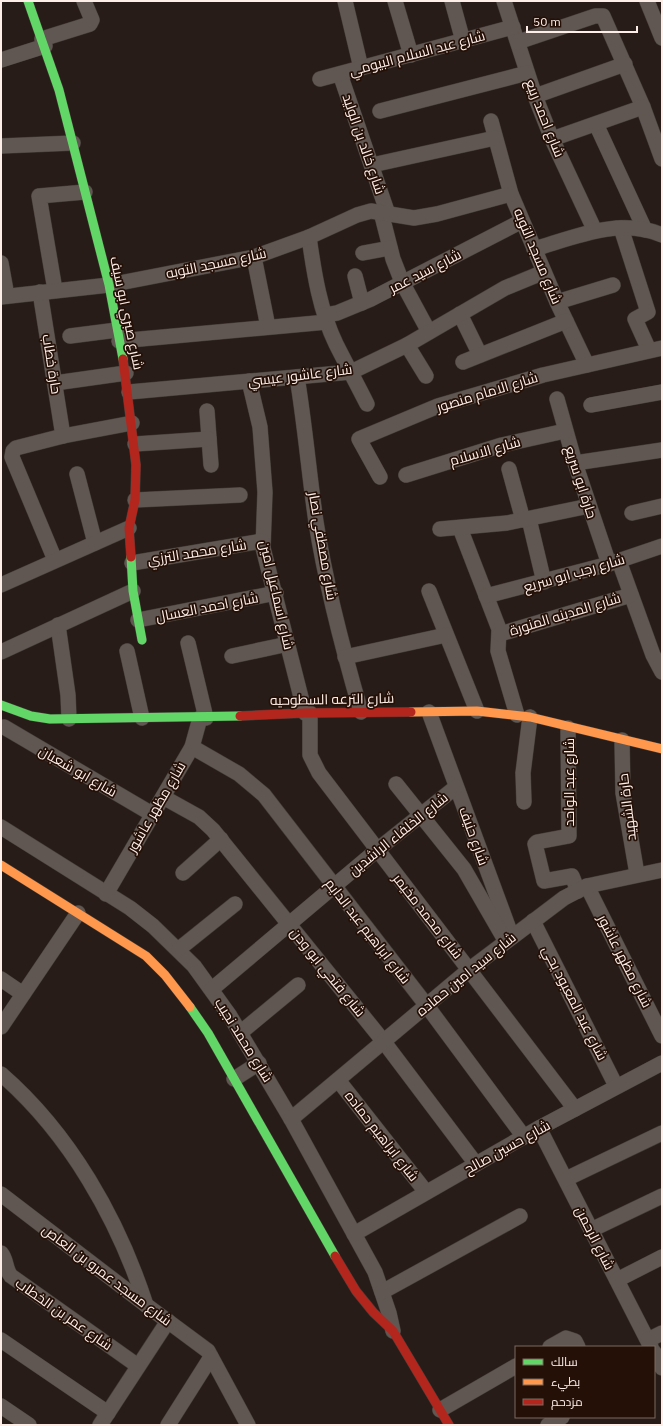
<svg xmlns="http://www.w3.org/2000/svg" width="663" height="1426" viewBox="0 0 663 1426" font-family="'IBM Plex Sans',Cairo,sans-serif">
<rect width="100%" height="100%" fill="#271c17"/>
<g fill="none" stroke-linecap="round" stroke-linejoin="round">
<g stroke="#423a36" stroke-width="16">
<g id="street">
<polyline points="345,1 361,68"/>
<polyline points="395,1 411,55"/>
<polyline points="452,1 463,41"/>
<polyline points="504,1 535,96 552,139 595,231"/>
<polyline points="647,1 662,38"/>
<polyline points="42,39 90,24 92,20 84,1"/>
<polyline points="518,42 595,16 603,16 643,107 662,159"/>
<polyline points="1,60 45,46"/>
<polyline points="340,74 388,214"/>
<polyline points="320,79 513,27"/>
<polyline points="535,96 625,64"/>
<polyline points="380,111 527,73"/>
<polyline points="491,121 511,194 557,302 587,365"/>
<polyline points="596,124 645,230"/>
<polyline points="552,139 643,107"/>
<polyline points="1,146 73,143"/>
<polyline points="372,165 495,138"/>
<polyline points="381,212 393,259 402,282 429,332"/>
<polyline points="621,228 648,312 635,319 649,350"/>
<path d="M309,237C314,273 320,311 336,344C346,364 357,384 367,404"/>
<path d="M534,249C575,237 620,217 662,235"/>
<polyline points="363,253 390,248"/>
<polyline points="254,257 268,327"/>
<polyline points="1,263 7,296"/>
<polyline points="355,276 362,303"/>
<polyline points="55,290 39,196 85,192"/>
<polyline points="40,292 63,436"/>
<polyline points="1,297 109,285 254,257 309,237 357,215 371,211 414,218 437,214 511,194"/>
<polyline points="557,302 613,285"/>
<polyline points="460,314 480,355"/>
<polyline points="325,315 337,313 371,299 522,221"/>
<polyline points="70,336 117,330"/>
<polyline points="119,341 327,322"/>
<polyline points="407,345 426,376"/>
<polyline points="463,362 566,321"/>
<path d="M297,377C305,425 309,474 316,522C326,586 343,650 361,712"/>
<polyline points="249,381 260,427 265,492 263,548 305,713"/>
<polyline points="55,383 126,373"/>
<polyline points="129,392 351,372 407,345 505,288 544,272"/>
<polyline points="557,399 575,463 609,564"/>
<polyline points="591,405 662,392"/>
<polyline points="207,411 211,465"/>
<polyline points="135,444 209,439"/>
<polyline points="575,463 662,450"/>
<polyline points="509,469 523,520"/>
<polyline points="77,474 95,543"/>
<polyline points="406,475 502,445 565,431"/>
<polyline points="380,477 359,439 438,406 543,375 662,348"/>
<polyline points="135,500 240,495"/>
<polyline points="632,513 662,506"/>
<polyline points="529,519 544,582"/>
<polyline points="460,528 499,629 498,651 517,715"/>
<polyline points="440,529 507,523 589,506"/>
<polyline points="55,560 12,457 13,451 16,448 63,436 132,423"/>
<polyline points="619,561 653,655 662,672"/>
<polyline points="132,563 262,541"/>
<polyline points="1,585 129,528"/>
<polyline points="429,591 477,711"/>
<polyline points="486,596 609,564 662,546"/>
<polyline points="138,620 276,593"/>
<polyline points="58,625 68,695 69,719"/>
<polyline points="500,634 631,595"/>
<polyline points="188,643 206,718"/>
<polyline points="127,651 142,718"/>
<polyline points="1,652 133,591"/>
<polyline points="232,656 288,644"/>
<polyline points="345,657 446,635"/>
<polyline points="429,712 512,937"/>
<polyline points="310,713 310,755 319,773 575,1109"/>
<polyline points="4,727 152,814"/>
<polyline points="568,728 569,836 537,842 535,844 544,881 572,876 578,891"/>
<polyline points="622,740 623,793 637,874"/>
<polyline points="192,747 239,774 264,795 427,1006 524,1137"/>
<polyline points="396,784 464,869 505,940"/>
<polyline points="163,797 199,817 213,830 384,1042 476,1164"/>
<polyline points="524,802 523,773 530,717"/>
<polyline points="1,827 130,908 153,926 194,966 230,1016 291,1119 375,1272 389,1313 393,1331"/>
<polyline points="183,873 221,839"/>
<polyline points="587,886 662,1036"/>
<polyline points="106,894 192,747 200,718"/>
<polyline points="533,921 616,1086"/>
<polyline points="179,949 235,904"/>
<polyline points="1,979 23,994"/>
<polyline points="212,989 377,850 456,787"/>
<polyline points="1,1027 78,913"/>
<polyline points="240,1033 298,985"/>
<path d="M1,1074C70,1134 118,1219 146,1305"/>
<polyline points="234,1079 259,1063"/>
<polyline points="338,1080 426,1192"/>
<polyline points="291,1119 470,969 564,898 587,886 662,870"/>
<polyline points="539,1128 651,1347"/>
<polyline points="566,1179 662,1133"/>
<polyline points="1,1194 146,1305 208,1351 248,1425"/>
<polyline points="591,1230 662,1196"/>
<polyline points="354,1234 539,1128 662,1063"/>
<path d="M1,1253C7,1260 5,1269 11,1276L138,1366"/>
<polyline points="617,1280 662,1257"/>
<polyline points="382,1292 520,1216"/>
<polyline points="1,1340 108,1413"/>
<polyline points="648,1340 662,1333"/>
<polyline points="550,1347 566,1338 575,1341 578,1347"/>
<polyline points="654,1352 662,1368"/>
<polyline points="1,1406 29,1425"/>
<polyline points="440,1410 516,1366"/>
<polyline points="100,1425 168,1321"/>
<polyline points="168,1425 211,1357"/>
<polyline points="548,1425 562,1417"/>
</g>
</g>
<g stroke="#423a36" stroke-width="10">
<g id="fast">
<polyline points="28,1 59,90 109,285 123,359"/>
<polyline points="131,557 133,591 142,640"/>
<polyline points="1,705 31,716 50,719 240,716"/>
<polyline points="190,1007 208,1033 335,1256"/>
</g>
</g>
<g stroke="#423a36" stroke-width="10">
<g id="slow">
<polyline points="411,712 477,711 530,717 662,749"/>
<polyline points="1,865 146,956 165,975 190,1007"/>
</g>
</g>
<g stroke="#423a36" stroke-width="10">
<g id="jam">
<polyline points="123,359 136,465 135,500 129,528 131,557"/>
<polyline points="240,716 305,713 411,712"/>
<polyline points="335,1256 356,1291 373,1312 393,1331 449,1425"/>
</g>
</g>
<use href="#street" stroke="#605752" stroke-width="15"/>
<use href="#fast" stroke="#63d668" stroke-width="9"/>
<use href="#slow" stroke="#ff974d" stroke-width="9"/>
<use href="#jam" stroke="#b3261e" stroke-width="9"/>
</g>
<g text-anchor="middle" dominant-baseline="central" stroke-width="3.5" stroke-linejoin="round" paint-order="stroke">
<g font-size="14" fill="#fdeee8" stroke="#241007">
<text transform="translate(417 53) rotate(-15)">شارع عبد السلام البيومي</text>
<text transform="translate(545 118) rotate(68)">شارع احمد ربيع</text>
<text transform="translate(364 144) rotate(71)">شارع خالد بن الوليد</text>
<text transform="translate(538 256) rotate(67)">شارع مسجد التوبه</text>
<text transform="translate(216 263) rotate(-12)">شارع مسجد التوبه</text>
<text transform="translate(425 271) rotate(-27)">شارع سيد عمر</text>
<text transform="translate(127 313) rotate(78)">شارع صبري ابو سيف</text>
<text transform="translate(52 364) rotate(81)">حارة خطاب</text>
<text transform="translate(300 375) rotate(-7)">شارع عاشور عيسي</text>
<text transform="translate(487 392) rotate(-17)">شارع الامام منصور</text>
<text transform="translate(485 451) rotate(-16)">شارع الاسلام</text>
<text transform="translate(581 482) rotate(72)">حارة ابو سريع</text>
<text transform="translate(323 546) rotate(80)">شارع مصطفي نصار</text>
<text transform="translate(197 552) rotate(-9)">شارع محمد الترزي</text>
<text transform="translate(574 573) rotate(-16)">شارع رجب ابو سريع</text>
<text transform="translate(277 595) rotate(77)">شارع اسماعيل امين</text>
<text transform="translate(207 607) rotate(-11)">شارع احمد العسال</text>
<text transform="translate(565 614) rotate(-17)">شارع المدينه المنورة</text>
<text transform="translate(332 699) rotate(-1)">شارع الترعه السطوحيه</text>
<text transform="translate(78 771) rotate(30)">شارع ابو شعبان</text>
<text transform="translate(569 782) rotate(-90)">شارع عبد الواحد</text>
<text transform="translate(156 807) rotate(-60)">شارع مظهر عاشور</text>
<text transform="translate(627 807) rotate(-97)">حارة الشهيد</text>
<text transform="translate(398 834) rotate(-39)">شارع الخلفاء الراشدين</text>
<text transform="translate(474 836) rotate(70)">شارع حنيف</text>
<text transform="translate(428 916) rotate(52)">شارع محمد مخيمر</text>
<text transform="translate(368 931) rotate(52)">شارع ابراهيم عبد الدايم</text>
<text transform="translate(625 961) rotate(63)">شارع مظهر عاشور</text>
<text transform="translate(328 972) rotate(51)">شارع فتحي ابو ودن</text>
<text transform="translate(466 974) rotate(-39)">شارع سيد امين حماده</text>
<text transform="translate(575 1003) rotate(63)">شارع عبد المعبود يحي</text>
<text transform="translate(244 1040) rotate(58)">شارع محمد نجيب</text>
<text transform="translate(382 1136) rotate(52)">شارع ابراهيم حماده</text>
<text transform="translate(507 1147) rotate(-29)">شارع حسين صالح</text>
<text transform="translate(595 1238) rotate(63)">شارع الرحمن</text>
<text transform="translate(107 1275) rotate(37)">شارع مسجد عمرو بن العاص</text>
<text transform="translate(64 1314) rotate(35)">شارع عمر بن الخطاب</text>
</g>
</g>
<rect width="663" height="1426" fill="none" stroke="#fdeee8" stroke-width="4"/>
<rect x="515" y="1346" width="140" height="72" fill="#241007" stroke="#7b6961"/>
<rect x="523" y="1359" width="20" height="6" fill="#63d668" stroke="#7b6961"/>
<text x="551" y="1366" font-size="12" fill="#fdeee8">سالك</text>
<rect x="523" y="1379" width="20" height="6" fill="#ff974d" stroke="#7b6961"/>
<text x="551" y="1386" font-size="12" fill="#fdeee8">بطيء</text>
<rect x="523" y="1399" width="20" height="6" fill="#b3261e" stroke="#7b6961"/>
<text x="551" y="1406" font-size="12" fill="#fdeee8">مزدحم</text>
<path d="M527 26v6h110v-6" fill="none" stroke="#fdeee8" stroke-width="2"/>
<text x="533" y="26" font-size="12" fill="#fdeee8" stroke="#241007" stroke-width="3" paint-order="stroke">50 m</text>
</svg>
